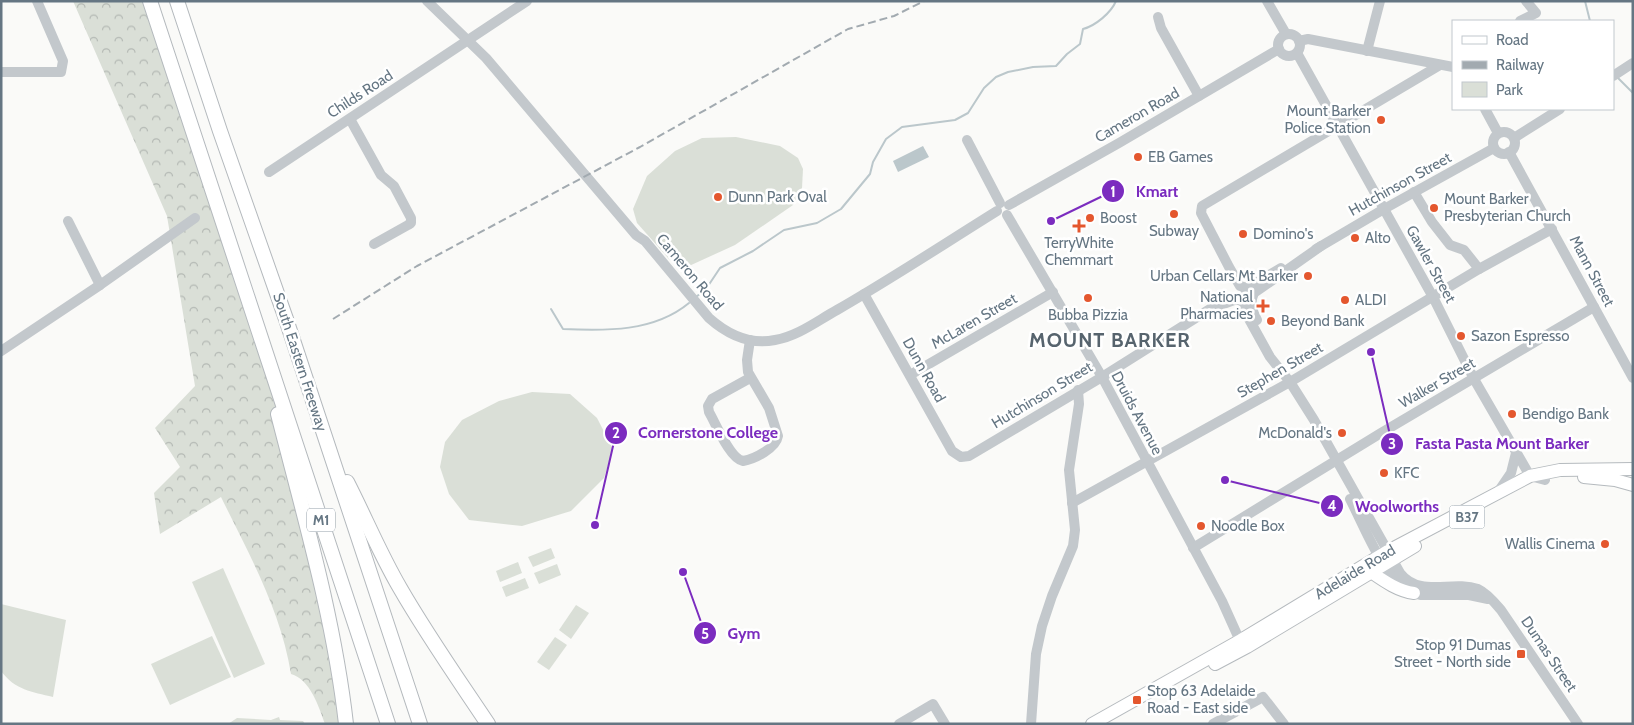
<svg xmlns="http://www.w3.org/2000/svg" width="1634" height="725" viewBox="0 0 1634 725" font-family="Cabin,sans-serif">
<defs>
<pattern id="forest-crowns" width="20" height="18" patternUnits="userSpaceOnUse" patternTransform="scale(1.25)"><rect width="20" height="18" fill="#dadfd7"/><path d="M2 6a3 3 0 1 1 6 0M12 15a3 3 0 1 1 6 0" fill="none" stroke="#b4b9b4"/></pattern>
</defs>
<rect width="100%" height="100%" fill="#fafaf8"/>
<path fill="url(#forest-crowns)" d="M73,1H150L258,338L314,553L346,724H325C319,707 310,679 291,674C281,611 249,554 221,497L160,534L154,493L180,467L155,428L195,386L167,216Z"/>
<g fill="#dadfd7">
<polygon points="736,137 780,146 798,158 803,169 802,188 793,205 735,245 689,266 669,259 637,223 633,209 647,176 675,151 702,138"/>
<polygon points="532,392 570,394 597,418 613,449 604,478 571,511 522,526 469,520 449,494 440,467 445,442 462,420 499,401"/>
<polygon points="551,548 555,558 533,567 528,557"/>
<polygon points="518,562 522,573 500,582 496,571"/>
<polygon points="557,564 561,575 539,584 534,573"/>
<polygon points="223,568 265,664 234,678 192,582"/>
<polygon points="525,578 529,588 506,597 502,587"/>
<path d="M1,604L66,620L53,697C32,692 15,690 1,671Z"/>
<polygon points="576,605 589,613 571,639 559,630"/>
<polygon points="212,636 231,677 170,705 151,664"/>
<polygon points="555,637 567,645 549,670 537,662"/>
<polygon points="279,717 280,720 303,721 305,724 228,724 237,718 271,720"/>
</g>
<polygon fill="#bbc7cb" points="923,146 929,157 898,172 893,161"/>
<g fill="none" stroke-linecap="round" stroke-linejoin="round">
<g stroke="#bbc7cb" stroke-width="2">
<polyline points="1585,1 1590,21"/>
<polyline points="1617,77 1633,93"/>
<path d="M696,297L706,289L720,268L753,251L784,230L817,223L841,209L870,174L873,162L886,139L902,127L955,120L968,113L984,88L996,77L1008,72L1033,67L1056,66L1067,54L1080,44L1083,29C1095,26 1111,13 1116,1"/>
<path d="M551,309L563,329C606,331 654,332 689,303"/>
</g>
<g stroke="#b5babe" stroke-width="14">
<g id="major">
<polyline points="1584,477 1615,480 1633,485"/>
<path d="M1371,572C1384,581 1398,591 1414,593"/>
<polyline points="1215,664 1247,647 1415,546"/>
<polyline points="1092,724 1241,640 1388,551 1530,476 1560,470 1633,469"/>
</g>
</g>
<g stroke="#b4b9bd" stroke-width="16">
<g id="highway">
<polyline points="150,1 388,724"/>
<polyline points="177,1 220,131 286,319 420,724"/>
<path d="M278,414C304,516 334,618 346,724"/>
<path d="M347,482C365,517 380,554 400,588C427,635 458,679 488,724"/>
</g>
</g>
<g stroke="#c3c8cc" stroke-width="10">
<path d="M427,1L486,58L636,235L645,241L709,318C727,334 750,345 775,340C798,336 817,321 837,310C891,279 944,244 997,211"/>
<polyline points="1267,1 1286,34"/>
<polyline points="1158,17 1161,28 1199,96"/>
<polyline points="1520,21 1536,13 1526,1"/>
<circle cx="1289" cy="45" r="11"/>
<polyline points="1299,41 1308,39 1453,67"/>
<polyline points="1367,51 1380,1"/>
<polyline points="1297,53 1433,297 1474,379 1530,476 1545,480"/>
<polyline points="1,72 61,72 63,61 37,1"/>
<polyline points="1613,76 1633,63"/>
<polyline points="1485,109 1498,133"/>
<polyline points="350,119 381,175 394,186 411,218 411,223 408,225 374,244"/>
<circle cx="1504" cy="143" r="11"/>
<polyline points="1514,138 1560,109"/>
<polyline points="967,140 1000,203"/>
<polyline points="1509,152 1633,378"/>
<polyline points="269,172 527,1"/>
<polyline points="1414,192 1432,222 1450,245 1464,250 1479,269"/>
<polyline points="1009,205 1119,143 1279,49"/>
<polyline points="1007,215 1102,377 1222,601 1240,641 1245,644"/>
<polyline points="68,221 100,285"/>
<polyline points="1316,249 1384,209 1494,148"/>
<polyline points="1248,288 1240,286 1229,267 1201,213 1202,206 1440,65"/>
<polyline points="864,294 952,451 961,457 969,456 1102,377 1210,309 1234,300 1251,300"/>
<polyline points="1245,294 1248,288 1281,268"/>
<path d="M1243,300L1244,310L1270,357L1290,382L1314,420L1400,573C1420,598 1451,580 1478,589C1487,593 1495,603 1501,610L1578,724"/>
<path d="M1257,320C1252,310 1249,304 1254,293L1321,246"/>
<path d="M750,340L747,360L748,372L769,408L778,436C776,448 755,459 743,461C730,459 716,424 709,412L708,406L712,399L750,378"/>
<polyline points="1,351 100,285 195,218"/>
<polyline points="910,375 1053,292"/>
<polyline points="1498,492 1511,473 1516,453"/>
<path d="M1350,499C1363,524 1381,570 1403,588C1408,592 1415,594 1421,595H1469L1488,599"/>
<polyline points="1072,503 1290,382 1479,269 1552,229"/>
<polyline points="1193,548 1381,433 1594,307"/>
<polyline points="899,724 933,704 945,724"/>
<polyline points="1031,724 1036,654 1042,626 1052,596 1073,546 1075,530 1069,470 1079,404 1078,390"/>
<polyline points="1213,724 1263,697 1284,724"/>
</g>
<use href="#major" stroke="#fff" stroke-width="12"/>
<use href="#highway" stroke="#fff" stroke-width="14"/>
<polyline stroke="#a2aab0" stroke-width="2" stroke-dasharray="8 4" stroke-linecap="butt" points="333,319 417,266 640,147 848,29 894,16 924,1"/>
</g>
<g fill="#e4572e" stroke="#fff" stroke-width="2">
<circle cx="1381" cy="120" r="5"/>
<circle cx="1138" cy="157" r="5"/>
<circle cx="718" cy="197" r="5"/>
<circle cx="1434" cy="208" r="5"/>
<circle cx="1174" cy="214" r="5"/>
<circle cx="1090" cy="218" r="5"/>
<path d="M1076.5 218.5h5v5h5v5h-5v5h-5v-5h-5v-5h5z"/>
<circle cx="1243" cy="234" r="5"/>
<circle cx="1355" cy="238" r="5"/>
<circle cx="1308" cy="276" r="5"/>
<circle cx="1088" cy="298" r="5"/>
<circle cx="1345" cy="300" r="5"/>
<path d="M1260.5 298.5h5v5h5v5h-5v5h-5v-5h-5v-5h5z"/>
<circle cx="1271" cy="321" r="5"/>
<circle cx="1461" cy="336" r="5"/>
<circle cx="1512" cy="414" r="5"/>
<circle cx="1342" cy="433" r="5"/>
<circle cx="1384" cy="473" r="5"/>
<circle cx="1201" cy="526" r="5"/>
<circle cx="1605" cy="544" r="5"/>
<rect x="1516" y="649" width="10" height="10" rx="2.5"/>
<rect x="1132" y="695" width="10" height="10" rx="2.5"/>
</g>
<g text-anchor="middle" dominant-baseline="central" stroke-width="5" stroke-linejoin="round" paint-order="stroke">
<g fill="#fff" stroke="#939fa8" stroke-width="1">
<rect x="1449.5" y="505.5" width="35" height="23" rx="4"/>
<rect x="307" y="508.5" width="28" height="23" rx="4"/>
</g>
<g font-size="14" font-weight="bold" fill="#657683">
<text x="1467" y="517">B37</text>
<text x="321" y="520">M1</text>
</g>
<g font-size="15" fill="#657683" stroke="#fff">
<text transform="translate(360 94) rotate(-33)">Childs Road</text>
<text transform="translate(1137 115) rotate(-30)">Cameron Road</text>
<text transform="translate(1400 184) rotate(-29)">Hutchinson Street</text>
<text transform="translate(1431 264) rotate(61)">Gawler Street</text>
<text transform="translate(1592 271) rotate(62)">Mann Street</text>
<text transform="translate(690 272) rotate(50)">Cameron Road</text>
<text transform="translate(974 321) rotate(-30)">McLaren Street</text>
<text transform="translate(300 362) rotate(72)">South Eastern Freeway</text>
<text transform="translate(924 370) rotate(61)">Dunn Road</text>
<text transform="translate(1280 370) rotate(-30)">Stephen Street</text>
<text transform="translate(1437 383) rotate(-30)">Walker Street</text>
<text transform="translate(1042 395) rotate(-31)">Hutchinson Street</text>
<text transform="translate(1137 413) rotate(62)">Druids Avenue</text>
<text transform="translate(1355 572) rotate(-31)">Adelaide Road</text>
<text transform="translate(1549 654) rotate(56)">Dumas Street</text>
</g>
<g font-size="15" fill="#657683" stroke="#fff" text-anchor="start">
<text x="1371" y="111" text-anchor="end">Mount Barker<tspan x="1371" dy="17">Police Station</tspan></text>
<text x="1148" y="157">EB Games</text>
<text x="728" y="197">Dunn Park Oval</text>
<text x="1444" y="199">Mount Barker<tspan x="1444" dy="17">Presbyterian Church</tspan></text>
<text x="1100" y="218">Boost</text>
<text x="1174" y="231" text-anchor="middle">Subway</text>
<text x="1253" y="234">Domino's</text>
<text x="1365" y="238">Alto</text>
<text x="1079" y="243" text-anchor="middle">TerryWhite<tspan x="1079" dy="17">Chemmart</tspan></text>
<text x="1298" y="276" text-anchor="end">Urban Cellars Mt Barker</text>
<text x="1253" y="297" text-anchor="end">National<tspan x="1253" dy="17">Pharmacies</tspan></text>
<text x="1355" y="300">ALDI</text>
<text x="1088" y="315" text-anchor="middle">Bubba Pizzia</text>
<text x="1281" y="321">Beyond Bank</text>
<text x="1471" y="336">Sazon Espresso</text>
<text x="1522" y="414">Bendigo Bank</text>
<text x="1332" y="433" text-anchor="end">McDonald's</text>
<text x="1394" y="473">KFC</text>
<text x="1211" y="526">Noodle Box</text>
<text x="1595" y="544" text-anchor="end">Wallis Cinema</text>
<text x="1511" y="645" text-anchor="end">Stop 91 Dumas<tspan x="1511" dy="17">Street - North side</tspan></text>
<text x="1147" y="691">Stop 63 Adelaide<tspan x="1147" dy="17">Road - East side</tspan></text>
</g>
<g font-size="20" font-weight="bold" letter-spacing="1" fill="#57646e" stroke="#fff">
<text x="1110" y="340">MOUNT BARKER</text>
</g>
</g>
<path fill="none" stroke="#7b2cbf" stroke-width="2" d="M1051 221L1113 191M595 525L616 433M1371 352L1392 444M1225 480L1332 506M683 572L705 633"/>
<g fill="#7b2cbf" stroke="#fff" stroke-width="2">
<circle cx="1051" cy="221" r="5"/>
<circle cx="595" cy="525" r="5"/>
<circle cx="1371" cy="352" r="5"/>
<circle cx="1225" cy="480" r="5"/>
<circle cx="683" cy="572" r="5"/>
<circle cx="1113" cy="191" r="12"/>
<circle cx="616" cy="433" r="12"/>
<circle cx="1392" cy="444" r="12"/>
<circle cx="1332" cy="506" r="12"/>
<circle cx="705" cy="633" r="12"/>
</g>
<g font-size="15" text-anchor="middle" font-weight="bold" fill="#fff">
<text x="1113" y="197">1</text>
<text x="616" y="438">2</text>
<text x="1392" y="449">3</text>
<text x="1332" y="511">4</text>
<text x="705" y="639">5</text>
</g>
<g font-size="16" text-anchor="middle" font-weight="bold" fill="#7b2cbf" stroke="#fff" stroke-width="5" stroke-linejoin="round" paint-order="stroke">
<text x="1157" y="197">Kmart</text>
<text x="708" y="438">Cornerstone College</text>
<text x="1502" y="449">Fasta Pasta Mount Barker</text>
<text x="1397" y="512">Woolworths</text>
<text x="744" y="639">Gym</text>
</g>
<rect width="1634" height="725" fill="none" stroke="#657683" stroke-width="5"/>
<rect x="1452" y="20" width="162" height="90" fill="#ffffff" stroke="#c1c8cd"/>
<rect x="1462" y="36" width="25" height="8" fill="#ffffff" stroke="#c1c8cd"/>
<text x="1496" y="45" font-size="15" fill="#657683">Road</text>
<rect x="1462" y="61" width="25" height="8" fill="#a2aab0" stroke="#c1c8cd"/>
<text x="1496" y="70" font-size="15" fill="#657683">Railway</text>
<rect x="1462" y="82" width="25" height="15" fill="#dadfd7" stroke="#c1c8cd"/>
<text x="1496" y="95" font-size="15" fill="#657683">Park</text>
</svg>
